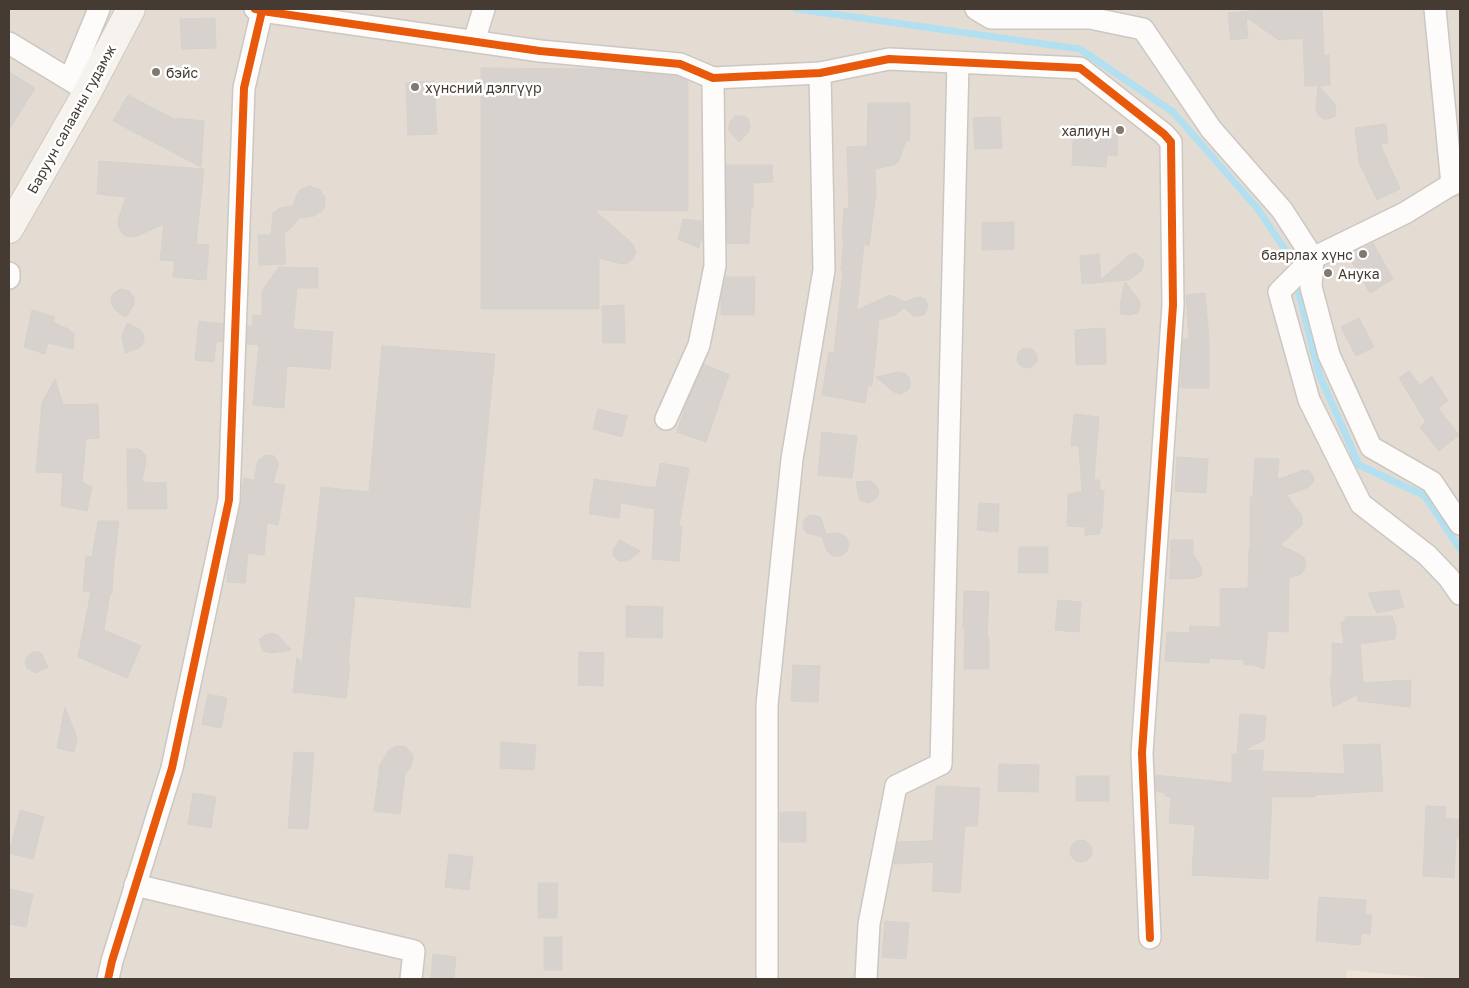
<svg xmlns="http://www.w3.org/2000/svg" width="1469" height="988" viewBox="0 0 1469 988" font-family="'Golos Text',sans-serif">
<rect width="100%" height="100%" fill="#efebe6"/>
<rect fill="#e4dcd3" x="9" y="9" width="1451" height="970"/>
<polygon fill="#eee4d7" points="1347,970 1442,979 1346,979"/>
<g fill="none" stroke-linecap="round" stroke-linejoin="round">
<polyline stroke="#b2e0f1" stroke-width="7" points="797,9 1080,49 1173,112 1257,208 1290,257 1319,374 1359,465 1425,496 1460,549"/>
</g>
<g fill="#d7d2cd" stroke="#d7d1cc">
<polygon points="1273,9 1322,9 1324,55 1329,55 1330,85 1319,86 1336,105 1335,116 1328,119 1324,119 1318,115 1316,108 1318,86 1305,86 1303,38 1280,40 1277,39 1246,17 1248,38 1231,40 1228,13"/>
<polygon points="215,18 216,48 182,49 180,19"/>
<polygon points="481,68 594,69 677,76 688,81 688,211 594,210 632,243 636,251 633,259 626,264 622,264 599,258 599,309 481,309"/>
<polygon points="9,72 35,88 9,130"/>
<polygon points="434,81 437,134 408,135 406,83"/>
<polygon points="128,95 176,120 176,118 204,121 201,167 113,121"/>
<polygon points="868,103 910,103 910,141 906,141 898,162 894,165 875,169 876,193 869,246 864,244 857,310 890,295 906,302 914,298 921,297 925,299 928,306 925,314 920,316 914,316 904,308 895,315 879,320 872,386 868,386 865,403 822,395 829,352 834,353 843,270 841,270 844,239 842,239 844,208 849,209 847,147 867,146"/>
<polygon points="735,116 738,116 746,117 748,119 750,126 748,133 739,142 728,129 730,122"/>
<polygon points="1000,117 1002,148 975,149 973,118"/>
<polygon points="1386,124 1388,143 1380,144 1400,189 1377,200 1359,162 1355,128"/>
<polygon points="1074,125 1108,127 1107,134 1118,135 1117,156 1107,155 1106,167 1072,165"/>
<polygon points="99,161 204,169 196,244 209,245 206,280 173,277 175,261 160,260 164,224 135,237 126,236 122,233 118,225 118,220 126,197 97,194"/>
<polygon points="726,165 772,165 773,182 753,183 753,208 751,208 749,244 727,243"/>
<polygon points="309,186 319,189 325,197 325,206 322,211 314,216 299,218 292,227 284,234 286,264 259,265 258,235 271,235 273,213 280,208 293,206 297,194 300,190"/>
<polygon points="683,219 702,221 702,241 700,241 699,248 678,239"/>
<polygon points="1014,222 1014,249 982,250 982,223"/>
<polygon points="1373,243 1393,279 1370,293 1349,257"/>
<polygon points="1135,253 1143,259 1144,265 1141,271 1129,280 1082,284 1080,256 1099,254 1101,280 1129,255"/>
<polygon points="279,267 318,268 318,288 297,288 293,329 333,332 330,369 287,366 284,408 253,405 259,345 247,344 248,326 252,327 253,315 262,316 262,291"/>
<polygon points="726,277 755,277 754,315 721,315 721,300"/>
<polygon points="1125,282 1139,300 1140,303 1139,310 1137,313 1130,315 1121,314 1120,304"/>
<polygon points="122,289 129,291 134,298 134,305 126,317 115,310 111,303 112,295 118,290"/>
<polygon points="1205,293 1209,339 1209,388 1181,388 1183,339 1189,339 1186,295"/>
<polygon points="624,305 625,343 603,343 602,306"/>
<polygon points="32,310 55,317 53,322 70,330 74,334 73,349 48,343 45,354 24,347"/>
<polygon points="1359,318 1374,347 1356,356 1341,327"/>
<polygon points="199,321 223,324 222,342 216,342 214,362 195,360"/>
<polygon points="127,323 139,329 144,335 144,339 142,345 139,348 125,353 122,336"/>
<polygon points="1105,328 1106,364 1076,365 1075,330"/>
<polygon points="382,346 495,354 470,608 355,596 348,664 350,664 346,698 293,692 297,657 302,663 321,487 369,492"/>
<circle cx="1027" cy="358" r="10"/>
<polygon points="704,364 729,375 706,442 677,432 686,404"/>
<polygon points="1409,371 1420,385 1432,376 1448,401 1438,408 1459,435 1439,451 1420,427 1426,422 1399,378"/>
<polygon points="899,372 906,374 910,379 910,387 908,390 901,394 894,392 876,377"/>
<polygon points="55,379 63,405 98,404 99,438 86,439 82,482 92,487 87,511 61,506 63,473 36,472 42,403"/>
<polygon points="598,409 627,416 622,437 593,429"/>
<polygon points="1074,414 1099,417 1094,480 1100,480 1100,490 1104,491 1102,528 1100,528 1100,534 1085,535 1085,527 1067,526 1068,494 1082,492 1079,446 1071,446"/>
<polygon points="822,432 857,436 852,478 818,475"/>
<polygon points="127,449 138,449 141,450 146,456 146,459 142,482 166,483 167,509 128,509"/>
<polygon points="265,455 274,456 278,462 278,466 273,483 285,485 278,525 267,523 264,555 248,553 245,583 227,582 228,563 241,503 244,478 254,480 258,461"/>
<polygon points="1177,457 1208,459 1206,493 1175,491"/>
<polygon points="1255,458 1279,459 1277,480 1303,470 1309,471 1314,478 1313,482 1309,487 1287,495 1302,516 1302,525 1280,545 1301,555 1304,558 1306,565 1303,572 1301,574 1289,578 1288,632 1268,631 1264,669 1253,665 1244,665 1244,660 1209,658 1209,663 1165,661 1167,632 1189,633 1190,626 1220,627 1220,589 1248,588 1249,550 1250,550 1250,497 1253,497"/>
<polygon points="660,463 689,468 679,526 682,526 679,561 652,559 655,509 621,503 619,518 589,514 594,479 656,488"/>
<polygon points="870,481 876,485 879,491 877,498 871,502 868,503 861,501 859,498 856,482"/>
<polygon points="979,503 999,504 998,532 977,530"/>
<polygon points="811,515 817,516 821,518 826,534 839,533 846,537 849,544 847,551 841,556 833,556 827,551 822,537 807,533 803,528 803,524 805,518"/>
<polygon points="98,521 119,521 113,572 112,594 110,594 104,630 141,646 127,678 78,657 91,592 83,591 86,556 92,557"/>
<polygon points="620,540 640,551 628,561 619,561 613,556 614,548"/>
<polygon points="1171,540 1193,540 1193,554 1202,568 1201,576 1195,578 1170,579"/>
<polygon points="1019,547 1048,547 1048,573 1018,573"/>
<polygon points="1399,590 1404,607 1377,613 1368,593"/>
<polygon points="964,591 989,592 987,638 989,638 989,669 964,669 965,628 963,628"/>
<polygon points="1058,600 1081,602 1079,632 1055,630"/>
<polygon points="626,606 663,607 662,638 626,637"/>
<polygon points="1392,616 1396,627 1395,639 1360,644 1363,683 1411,680 1410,707 1358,701 1357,695 1333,707 1330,679 1332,679 1332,643 1344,644 1341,622 1345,621 1345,617"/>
<polygon points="272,633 278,635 291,650 271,653 263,651 259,640 265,635"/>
<polygon points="33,652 40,652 42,654 48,667 36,673 30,670 27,668 25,662 28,656"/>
<polygon points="579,652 604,653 603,686 578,685"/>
<polygon points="793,665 820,666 818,702 791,701"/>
<polygon points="208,694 227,698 221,728 202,724"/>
<polygon points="65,707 77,738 74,752 57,748"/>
<polygon points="1240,714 1266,716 1264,740 1243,751 1264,750 1262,771 1345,774 1343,745 1380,744 1383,791 1315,795 1315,797 1272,797 1268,879 1192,875 1195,825 1169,823 1171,797 1165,796 1165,793 1156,791 1155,775 1232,783 1232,754 1237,755"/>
<polygon points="501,742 536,745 534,770 500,768"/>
<polygon points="397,746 406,747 412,754 413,758 411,767 405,774 400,814 374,811 380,765 389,750"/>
<polygon points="294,752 314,753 308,829 288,828"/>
<polygon points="999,764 1039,765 1038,792 998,791"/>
<rect x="1076" y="776" width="33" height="25"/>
<polygon points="936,786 980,788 977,826 965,826 960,893 932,891 934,862 894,864 898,842 933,841"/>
<polygon points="193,793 216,797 211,828 188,824"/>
<polygon points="1426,806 1446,807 1445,818 1460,820 1460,839 1456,838 1454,878 1423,876"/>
<polygon points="20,810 44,817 33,859 9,853"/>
<rect x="780" y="812" width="26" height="30"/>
<circle cx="1081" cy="851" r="11"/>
<polygon points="449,854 473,857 469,890 445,887"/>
<polygon points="538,883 558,883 557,918 538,918"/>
<polygon points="9,889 33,894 26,927 9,924"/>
<polygon points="1319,897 1366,900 1365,914 1372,915 1370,934 1361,933 1360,945 1316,941"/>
<polygon points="885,921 909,923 906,959 882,957"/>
<rect x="544" y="937" width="18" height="33"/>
<polygon points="433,954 456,957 454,979 431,979"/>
</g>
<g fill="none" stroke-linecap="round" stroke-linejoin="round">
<g stroke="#cbc7c2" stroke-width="24">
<g id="minor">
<polyline points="255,9 262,11 540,51 680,64 713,78 820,73 889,59 1080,68 1164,134 1171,142 1173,305 1142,753 1150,938"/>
<polyline points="976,9 991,18 1090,18 1143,29 1211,129 1282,210 1313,258 1279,292 1309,400 1361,504 1427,555 1449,578 1460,594"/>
<polyline points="1435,9 1452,185"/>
<polyline points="474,41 484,9"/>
<polyline points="9,43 88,91"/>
<polyline points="70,79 99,9"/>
<polyline points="1460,179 1405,213 1313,258 1311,287 1329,355 1371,447 1432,482 1460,524"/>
<polyline points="9,273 9,278"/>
<polyline points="666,419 699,345 715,266 713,78"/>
<polyline points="135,885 414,951 411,979"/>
<polyline points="767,975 767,705 792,459 824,270 820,73"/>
<polyline points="108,979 112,961 172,768 229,500 244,88 262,11"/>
<polyline points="866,979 869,924 896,786 941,764 958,63"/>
</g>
</g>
<g stroke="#d0c8be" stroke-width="30">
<polyline id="secondary" points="9,229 88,91 131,9"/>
</g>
<use href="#minor" stroke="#fdfcfb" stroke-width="21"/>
<use href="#secondary" stroke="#f6f2ed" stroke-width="28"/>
<g stroke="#fff" stroke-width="11">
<g id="cycleway">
<polyline points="255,9 262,11 540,51 680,64 713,78 820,73 889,59 1080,68 1164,134 1171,142 1173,305 1142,753 1150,938"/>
<polyline points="108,979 112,961 172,768 229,500 244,88 262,11"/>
</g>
</g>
<use href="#cycleway" stroke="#e8590c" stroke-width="8"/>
</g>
<g fill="#807971" stroke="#fff" stroke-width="2">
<circle cx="156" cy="72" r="5"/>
<circle cx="415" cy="87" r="5"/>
<circle cx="1120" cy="130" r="5"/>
<circle cx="1363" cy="254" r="5"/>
<circle cx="1328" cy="273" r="5"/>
</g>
<g text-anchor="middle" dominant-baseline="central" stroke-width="5" stroke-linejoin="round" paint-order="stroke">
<g font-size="14" fill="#453b32" stroke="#fff" text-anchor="start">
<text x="166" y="72">бэйс</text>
<text x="425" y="87">хүнсний дэлгүүр</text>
<text x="1110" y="130" text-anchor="end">халиун</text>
<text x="1353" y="254" text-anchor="end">баярлах хүнс</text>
<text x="1338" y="273">Анука</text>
</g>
<g font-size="14" fill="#453b32" stroke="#fff">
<text transform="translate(71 119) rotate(-61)">Баруун салааны гудамж</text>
</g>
</g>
<rect width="1469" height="988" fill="none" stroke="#453b32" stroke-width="20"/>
</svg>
